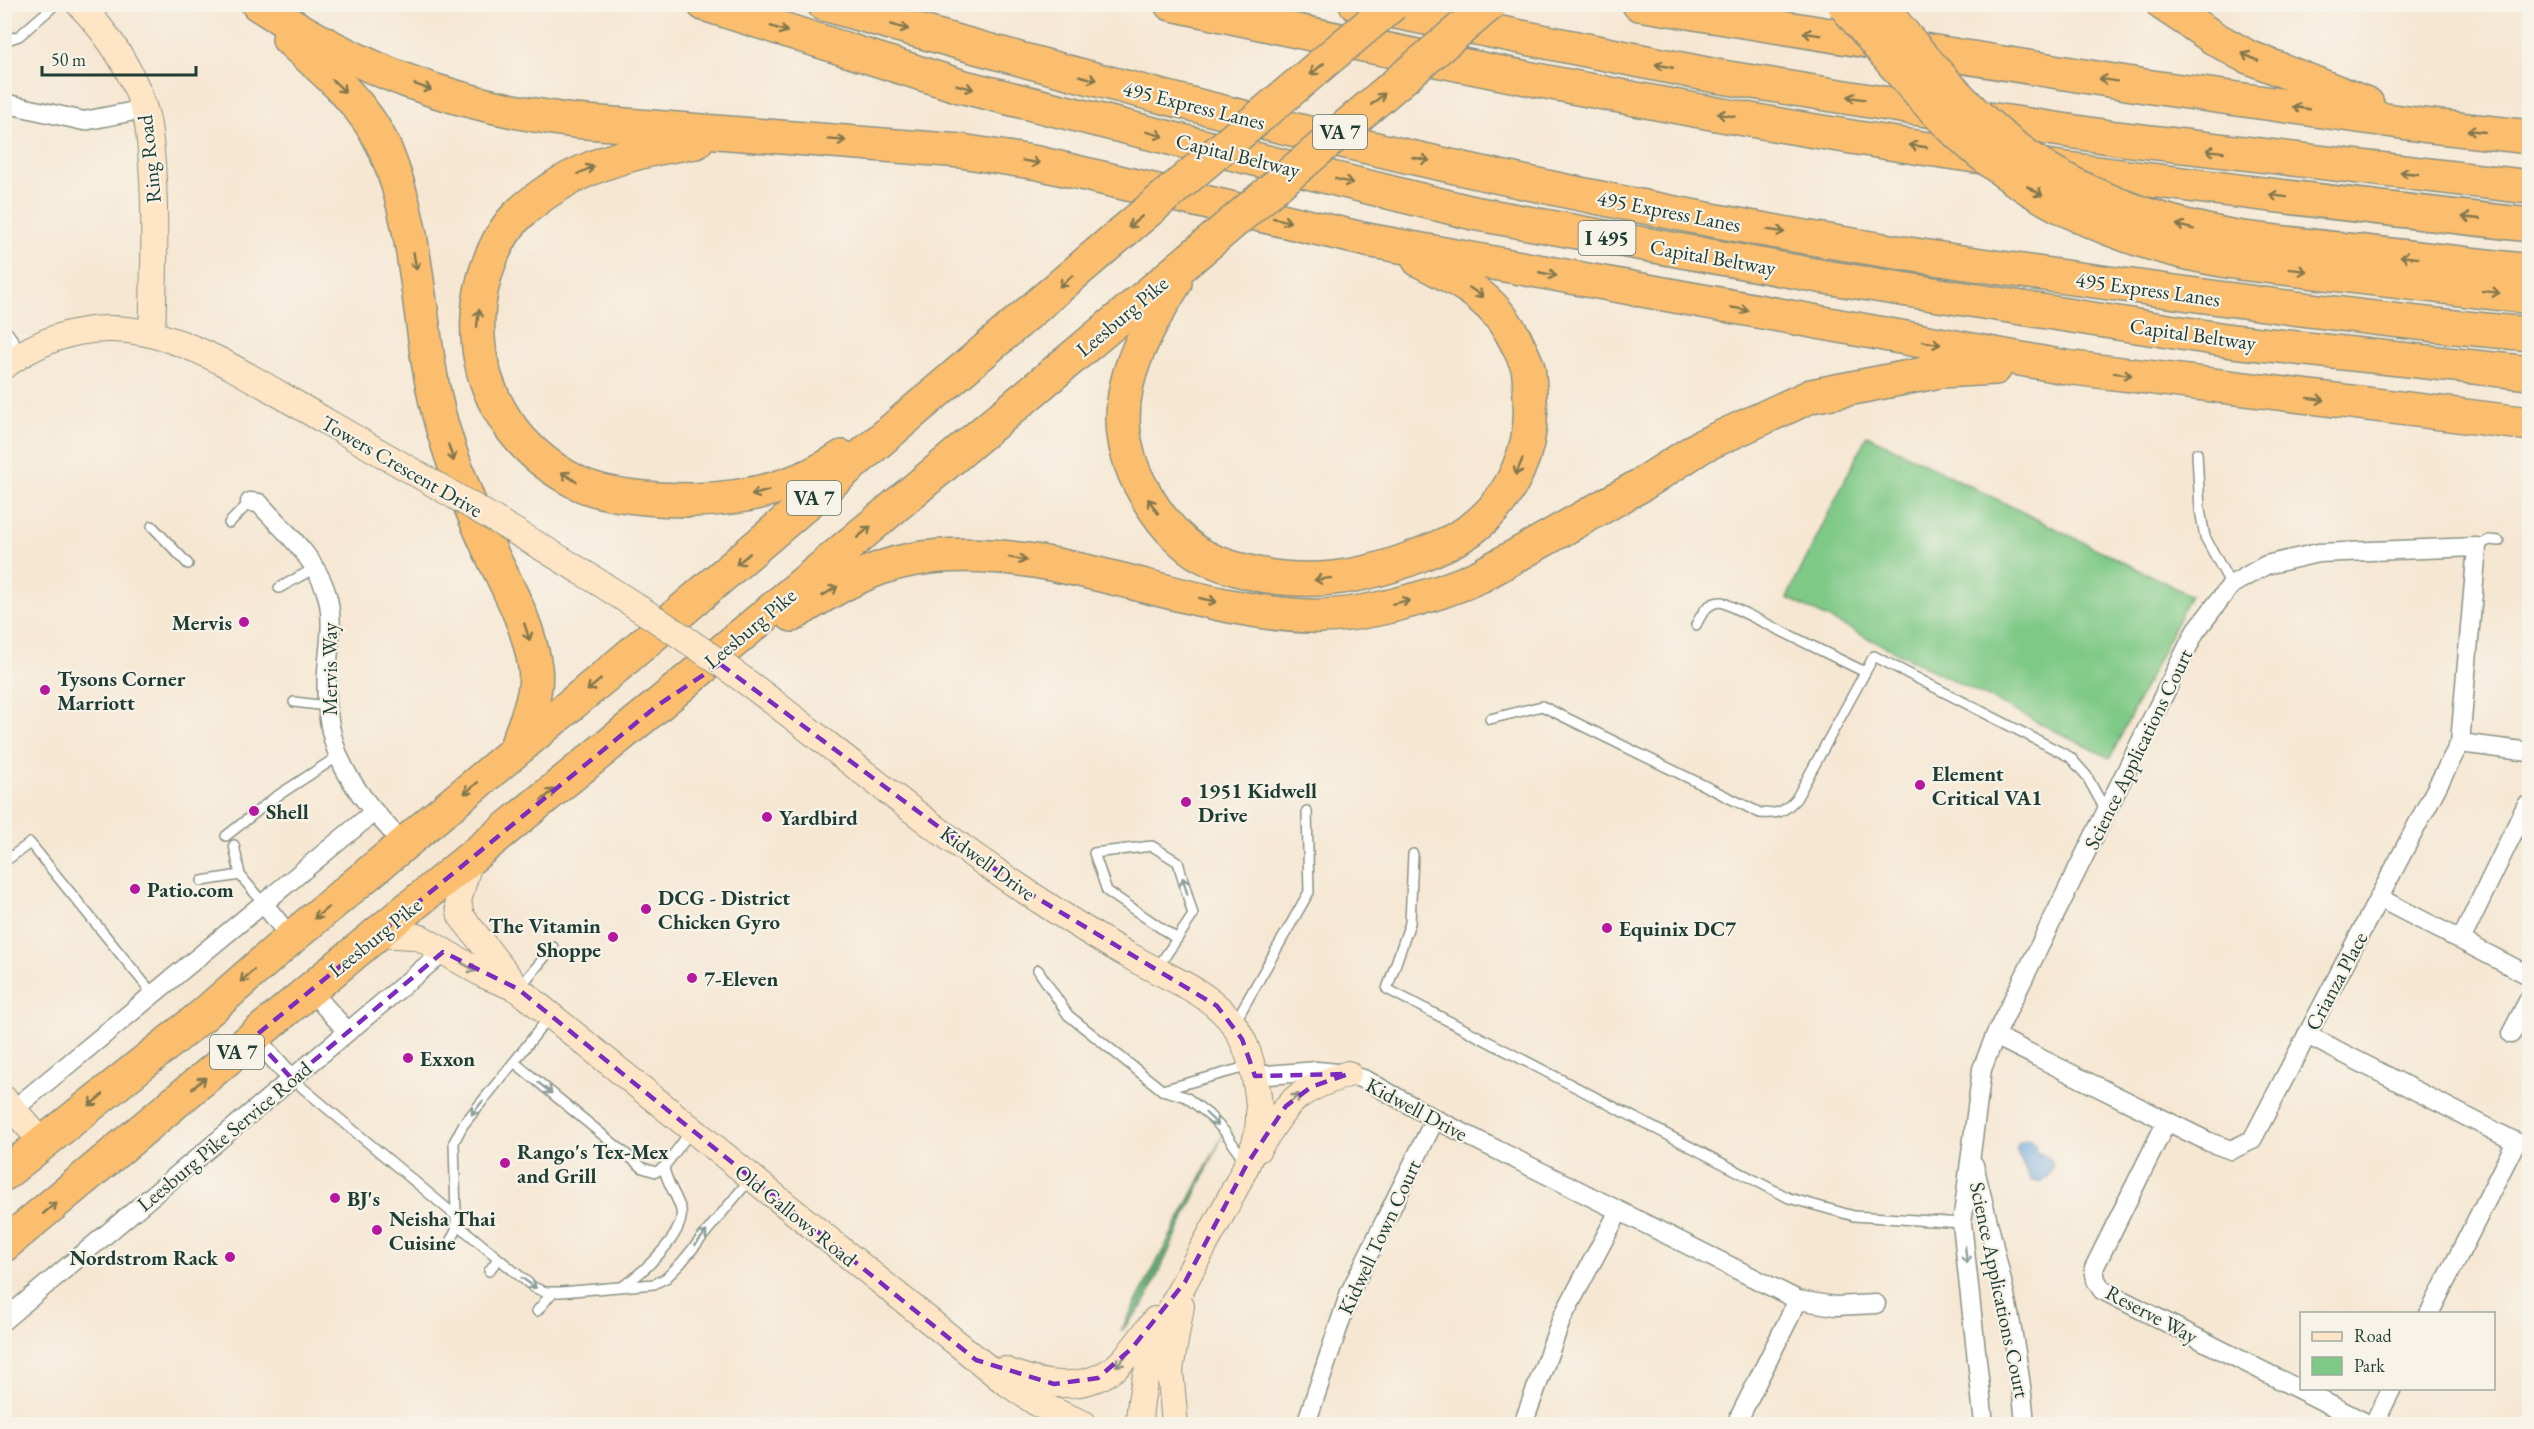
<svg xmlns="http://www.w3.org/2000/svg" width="2534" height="1429" viewBox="0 0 2534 1429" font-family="'EB Garamond',serif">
<rect width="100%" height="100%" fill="#f7f3e8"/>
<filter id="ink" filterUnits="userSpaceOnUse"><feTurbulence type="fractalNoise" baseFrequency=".0167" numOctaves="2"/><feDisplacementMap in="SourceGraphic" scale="12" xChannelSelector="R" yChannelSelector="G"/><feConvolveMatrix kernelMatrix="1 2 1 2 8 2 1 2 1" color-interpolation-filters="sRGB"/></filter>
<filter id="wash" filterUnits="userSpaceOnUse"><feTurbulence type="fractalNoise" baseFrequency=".008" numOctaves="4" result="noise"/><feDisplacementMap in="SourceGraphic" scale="24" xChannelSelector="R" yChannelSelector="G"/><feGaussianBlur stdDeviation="1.35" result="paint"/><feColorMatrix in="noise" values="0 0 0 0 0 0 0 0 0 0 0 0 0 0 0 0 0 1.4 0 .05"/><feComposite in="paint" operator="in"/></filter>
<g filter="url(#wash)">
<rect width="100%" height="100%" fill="#f6e7d3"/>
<polygon fill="#7fc987" stroke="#4f835e" stroke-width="1.5" points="1867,435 2190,595 2110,758 1787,598"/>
<polygon fill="#67ad74" stroke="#437554" stroke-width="1.5" points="1223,1135 1144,1304 1121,1331"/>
<polygon fill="#6da7dd" stroke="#467288" stroke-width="1.5" points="2029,1139 2035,1144 2036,1152 2047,1156 2053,1166 2048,1177 2043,1181 2032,1181 2029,1178 2016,1149 2020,1142"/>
</g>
<g filter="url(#ink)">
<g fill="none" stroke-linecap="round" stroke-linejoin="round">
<g stroke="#8a9284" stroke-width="12">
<g id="lane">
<polyline points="4,41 19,36 56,4"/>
<polyline points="2197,453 2200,510 2205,537 2231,585"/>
<polyline points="229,523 250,502"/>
<polyline points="152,526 188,564"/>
<polyline points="2477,547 2489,540 2499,541"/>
<polyline points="279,588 315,568"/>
<path d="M1696,625C1702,613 1707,602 1722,602L1865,672"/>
<polyline points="294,702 327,706"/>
<path d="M1490,719L1542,706L1760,813C1778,814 1783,813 1796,799L1874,656L2070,757L2086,775L2106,811"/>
<polyline points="226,836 274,798 337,757"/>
<polyline points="1413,854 1410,923 1387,989 1789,1198 1854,1216 1962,1223"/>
<polyline points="4,862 30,843 153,994"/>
<polyline points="240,875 263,903"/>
<polyline points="202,881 240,875 234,845"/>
<path d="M1157,968C1169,951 1181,933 1193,915L1178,862L1152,846L1094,853L1107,891L1177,939"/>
<polyline points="1038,970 1068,1015 1162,1090 1186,1097 1208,1114 1225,1132 1244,1160"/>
<polyline points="520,987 553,947"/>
<polyline points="549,1017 514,1062 643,1168 656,1172 664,1167"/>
<polyline points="1235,1022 1309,892 1307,811"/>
<polyline points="514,1062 463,1125 454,1142 456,1216 463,1229 533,1287 545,1292 561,1292 654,1284 666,1278 681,1263 750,1179"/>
<polyline points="292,1079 456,1216 456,1231 451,1240"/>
<polyline points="1162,1090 1250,1066"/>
<polyline points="489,1271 498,1259"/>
<path d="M623,1286C641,1274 686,1234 681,1210C677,1195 666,1183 664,1167L691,1131"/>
<polyline points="537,1311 552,1293"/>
</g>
</g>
<g stroke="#8a9284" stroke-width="21">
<g id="street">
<polyline points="4,103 84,121 145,109"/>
<polyline points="4,335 19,356"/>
<path d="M250,502L259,503C282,529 313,555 325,589C335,615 329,645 327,671C322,752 351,789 404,844"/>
<polyline points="2460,743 2530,752"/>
<polyline points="2379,898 2530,976"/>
<polyline points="263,903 291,938"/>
<polyline points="2461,940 2526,806"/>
<polyline points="310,990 347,1031"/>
<polyline points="2511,1034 2530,997"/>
<polyline points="2307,1035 2516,1142 2429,1314"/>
<polyline points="254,1037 292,1079"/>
<polyline points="1255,1076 1317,1071 1348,1074 1366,1080 1435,1119 1798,1300 1835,1306 1876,1304"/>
<polyline points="14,1109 374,812"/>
<polyline points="2167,1121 2094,1268 2096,1280 2102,1290 2368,1424"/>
<path d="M1974,1165C1995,1250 2018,1337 2025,1424"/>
<polyline points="4,1320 443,952"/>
<polyline points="1306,1424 1350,1292 1435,1119"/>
<polyline points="1523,1424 1562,1318 1619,1211"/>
<polyline points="1736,1424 1798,1300"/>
<polyline points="1984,1424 1962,1223 1982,1069 1995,1036 2195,632 2231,585 2266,565 2318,553 2477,547 2460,743 2252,1140 2231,1150 2209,1142 1995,1036"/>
<polyline points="2374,1424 2392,1388"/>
</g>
</g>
<g stroke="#8a9284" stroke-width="28">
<g id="secondary">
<path d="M79,4C108,34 132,69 144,109C150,126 150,145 152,163C156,220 154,276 152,333"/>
<path d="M4,366C120,281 219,361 322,419"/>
<path d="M772,701C855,765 937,833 1024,890C1060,914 1097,938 1135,959C1168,978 1211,992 1234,1025C1252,1051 1264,1104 1257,1135C1251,1160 1238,1182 1227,1204C1190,1275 1142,1342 1139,1424"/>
<polyline points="470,859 458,901 461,916 518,989 1004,1381 1038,1404 1084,1424"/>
<polyline points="377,934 413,936 421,938 484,975 518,989"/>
<polyline points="4,1099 43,1143"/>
<path d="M1258,1149C1289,1102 1291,1092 1348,1074"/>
<path d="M1004,1370C1040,1385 1082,1394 1116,1367C1131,1354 1143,1335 1155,1320"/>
<polyline points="1175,1424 1170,1370 1181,1306"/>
</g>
</g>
<g stroke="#8a9284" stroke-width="36">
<g id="highway">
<path d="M258,4C361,71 452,105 574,121L961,151L1038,163L1367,240L2065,367L2530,424"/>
<polyline points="704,4 960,86 1473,213 1825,277 2232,341 2530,373"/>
<path d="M824,4C1124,91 1426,167 1733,224C1867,249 2003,269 2139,287C2269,305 2399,323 2530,334"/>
<path d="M1171,4C1383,50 1595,94 1809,130C2048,170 2289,198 2530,225"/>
<polyline points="1356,4 1716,76 1913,108 2116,138 2530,187"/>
<polyline points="1639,4 2145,86 2422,125 2530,137"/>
<polyline points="2163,4 2214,38 2246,56 2367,104"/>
<path d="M289,39C324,70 364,103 384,147C423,236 416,335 442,426C455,470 472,512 491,553C509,590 529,626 535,667C539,695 524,724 515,750"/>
<path d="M696,142C631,150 567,169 519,214C496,236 483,273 479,304C470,380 508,447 576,482C605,497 659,500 692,500C745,499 797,488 842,457"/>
<polyline points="2242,238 2530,271"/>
<polyline points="2240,263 2530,297"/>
<path d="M1175,283C1132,351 1100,416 1144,492C1157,515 1174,537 1196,552C1209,560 1225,566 1240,570C1305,588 1365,579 1427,552C1442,546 1460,538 1473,528C1511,499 1534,449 1530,401C1530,391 1530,379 1528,368C1526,361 1522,354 1519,347C1497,299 1464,283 1419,260"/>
<path d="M792,615C828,592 867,568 910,560C1045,536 1176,611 1309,616C1360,618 1434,597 1480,576L1641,485L1702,446L1811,396L1940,371L1995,368"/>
<polyline points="4,1174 202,1016 291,938 616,667 1110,243"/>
<polyline points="4,1245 377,934 658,705 1190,259"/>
</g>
</g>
<use href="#lane" stroke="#fff" stroke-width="9"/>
<use href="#street" stroke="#fff" stroke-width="18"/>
<use href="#secondary" stroke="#fde5c5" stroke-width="26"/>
<use href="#highway" stroke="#fbbe6e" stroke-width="33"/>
<g stroke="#8a9284" stroke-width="28" stroke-linecap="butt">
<path id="secondary-bridge" d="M322,419C475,508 631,594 772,701"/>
</g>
<g stroke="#8a9284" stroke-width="36" stroke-linecap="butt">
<g id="highway-bridge">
<path d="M1844,4C1888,56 1930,112 1983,155C2057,216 2146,249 2240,263"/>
<path d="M1878,4C1916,49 1953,96 1998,134C2068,193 2154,223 2242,238"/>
<polyline points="1110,243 1393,4"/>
<polyline points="1190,259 1490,4"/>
</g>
</g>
<use href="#secondary-bridge" stroke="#fde5c5" stroke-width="26"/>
<use href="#highway-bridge" stroke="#fbbe6e" stroke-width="33"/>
</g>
<defs><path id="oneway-shaft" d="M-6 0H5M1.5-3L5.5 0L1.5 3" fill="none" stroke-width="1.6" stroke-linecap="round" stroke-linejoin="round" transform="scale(1.5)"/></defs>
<g stroke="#82774e">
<use href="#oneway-shaft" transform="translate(900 27) rotate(16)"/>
<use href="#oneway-shaft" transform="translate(779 29) rotate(18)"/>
<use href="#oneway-shaft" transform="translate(1812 34) rotate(-171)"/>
<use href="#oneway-shaft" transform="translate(2250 57) rotate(-155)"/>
<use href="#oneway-shaft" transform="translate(1664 66) rotate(-169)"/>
<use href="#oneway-shaft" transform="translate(1317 69) rotate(140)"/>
<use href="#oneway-shaft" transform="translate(1088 78) rotate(15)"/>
<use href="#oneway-shaft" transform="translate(2108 80) rotate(-171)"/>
<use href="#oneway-shaft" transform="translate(339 86) rotate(44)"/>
<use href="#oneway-shaft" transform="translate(423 87) rotate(19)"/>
<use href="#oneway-shaft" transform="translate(965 87) rotate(15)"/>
<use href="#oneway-shaft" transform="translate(1856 98) rotate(-171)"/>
<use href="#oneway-shaft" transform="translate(1378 99) rotate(-40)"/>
<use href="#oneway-shaft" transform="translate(2301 108) rotate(-172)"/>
<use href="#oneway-shaft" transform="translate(1726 115) rotate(-170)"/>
<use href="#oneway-shaft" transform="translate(2476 131) rotate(-174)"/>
<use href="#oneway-shaft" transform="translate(1155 134) rotate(14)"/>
<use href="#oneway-shaft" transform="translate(837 140) rotate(4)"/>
<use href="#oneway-shaft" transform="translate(1918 146) rotate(-172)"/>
<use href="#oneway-shaft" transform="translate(2215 151) rotate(-173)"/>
<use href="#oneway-shaft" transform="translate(1421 159) rotate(12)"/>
<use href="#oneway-shaft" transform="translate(1031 162) rotate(10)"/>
<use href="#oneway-shaft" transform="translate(586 170) rotate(-26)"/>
<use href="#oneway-shaft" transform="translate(2409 173) rotate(-174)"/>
<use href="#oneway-shaft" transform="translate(1344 181) rotate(14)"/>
<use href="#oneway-shaft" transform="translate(2035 191) rotate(31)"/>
<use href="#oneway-shaft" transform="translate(2278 196) rotate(-173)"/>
<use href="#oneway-shaft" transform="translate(2471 218) rotate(-174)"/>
<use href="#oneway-shaft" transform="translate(1282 220) rotate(13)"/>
<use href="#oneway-shaft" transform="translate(1135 222) rotate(140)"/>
<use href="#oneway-shaft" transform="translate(2185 227) rotate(-165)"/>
<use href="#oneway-shaft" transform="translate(1776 231) rotate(9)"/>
<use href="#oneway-shaft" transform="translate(2409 257) rotate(-173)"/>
<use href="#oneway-shaft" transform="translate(415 261) rotate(81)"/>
<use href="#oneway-shaft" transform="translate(2298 270) rotate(7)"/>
<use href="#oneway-shaft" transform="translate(1548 274) rotate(11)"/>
<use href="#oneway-shaft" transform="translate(1066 281) rotate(139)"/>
<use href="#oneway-shaft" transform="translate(1476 292) rotate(34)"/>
<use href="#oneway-shaft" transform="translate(2491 292) rotate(7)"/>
<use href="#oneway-shaft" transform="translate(1740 309) rotate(10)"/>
<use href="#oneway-shaft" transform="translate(478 318) rotate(-83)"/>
<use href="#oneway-shaft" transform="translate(1932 343) rotate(10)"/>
<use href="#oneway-shaft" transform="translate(2123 374) rotate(7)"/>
<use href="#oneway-shaft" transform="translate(2316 399) rotate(7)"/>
<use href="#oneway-shaft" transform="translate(451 453) rotate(72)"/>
<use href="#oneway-shaft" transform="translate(1519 467) rotate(113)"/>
<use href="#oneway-shaft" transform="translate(569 477) rotate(-147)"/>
<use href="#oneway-shaft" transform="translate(760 493) rotate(164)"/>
<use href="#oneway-shaft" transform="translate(1153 506) rotate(-124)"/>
<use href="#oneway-shaft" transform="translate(864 532) rotate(-40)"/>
<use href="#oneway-shaft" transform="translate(743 559) rotate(140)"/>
<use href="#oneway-shaft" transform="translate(1018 559) rotate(10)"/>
<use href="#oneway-shaft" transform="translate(1323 579) rotate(173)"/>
<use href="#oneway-shaft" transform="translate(830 591) rotate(-32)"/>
<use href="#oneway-shaft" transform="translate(1208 600) rotate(13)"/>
<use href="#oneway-shaft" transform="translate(1401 602) rotate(-12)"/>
<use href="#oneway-shaft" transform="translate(527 632) rotate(72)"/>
<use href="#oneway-shaft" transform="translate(594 685) rotate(140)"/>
<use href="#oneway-shaft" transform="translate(471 788) rotate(140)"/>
<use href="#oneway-shaft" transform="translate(548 795) rotate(-39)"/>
<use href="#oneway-shaft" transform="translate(321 913) rotate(141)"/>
<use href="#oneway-shaft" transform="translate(247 976) rotate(139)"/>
<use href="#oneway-shaft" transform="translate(199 1083) rotate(-40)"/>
<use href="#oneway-shaft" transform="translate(96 1100) rotate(141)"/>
<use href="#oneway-shaft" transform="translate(50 1208) rotate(-40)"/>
</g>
<g stroke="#8f9e9a">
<use href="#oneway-shaft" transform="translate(1185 886) rotate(-106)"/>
<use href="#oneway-shaft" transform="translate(545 1088) rotate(39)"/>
<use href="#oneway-shaft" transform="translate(477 1108) rotate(129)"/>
<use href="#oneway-shaft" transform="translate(1212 1119) rotate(44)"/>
<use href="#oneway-shaft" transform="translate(701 1238) rotate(-51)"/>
<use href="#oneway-shaft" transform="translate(1966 1255) rotate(84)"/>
<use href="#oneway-shaft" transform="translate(529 1283) rotate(36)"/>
</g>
<g stroke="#8e917c">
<use href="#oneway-shaft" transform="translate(469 967) rotate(29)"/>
<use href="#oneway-shaft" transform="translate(1293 1100) rotate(-45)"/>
<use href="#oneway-shaft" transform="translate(1122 1360) rotate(134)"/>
</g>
</g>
<path fill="none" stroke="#7b2cbf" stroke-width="4.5" stroke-dasharray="12 8" stroke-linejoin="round" d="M720,664L1022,889L1217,1006L1242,1039L1255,1076L1348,1074L1311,1087L1286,1106L1247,1164L1185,1282L1132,1348L1098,1378L1054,1384L976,1360L518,989L443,952L292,1079L254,1037L658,705Z"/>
<g fill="#b5179e" stroke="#f7f3e8" stroke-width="2">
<circle cx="244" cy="622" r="6"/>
<circle cx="45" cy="690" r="6"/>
<circle cx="1920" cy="785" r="6"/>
<circle cx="1186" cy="802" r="6"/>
<circle cx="254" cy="811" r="6"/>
<circle cx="767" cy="817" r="6"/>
<circle cx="135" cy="889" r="6"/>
<circle cx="646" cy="909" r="6"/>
<circle cx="1607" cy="928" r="6"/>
<circle cx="613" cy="937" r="6"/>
<circle cx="692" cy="978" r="6"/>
<circle cx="408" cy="1058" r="6"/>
<circle cx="505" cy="1163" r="6"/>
<circle cx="335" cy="1198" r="6"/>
<circle cx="377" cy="1230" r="6"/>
<circle cx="230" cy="1257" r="6"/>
</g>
<g text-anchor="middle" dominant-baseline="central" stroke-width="4.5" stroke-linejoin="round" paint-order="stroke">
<g fill="#f7f3e8" stroke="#60746a" stroke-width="1.5">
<rect x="1313" y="115" width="54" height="34" rx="4.5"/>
<rect x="1578.5" y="221" width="57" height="34" rx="4.5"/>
<rect x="787" y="481" width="54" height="34" rx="4.5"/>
<rect x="210" y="1035" width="54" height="34" rx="4.5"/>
</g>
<g font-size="20" font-weight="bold" fill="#1f3d34">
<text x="1340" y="132">VA 7</text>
<text x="1607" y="238">I 495</text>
<text x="814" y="498">VA 7</text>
<text x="237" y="1052">VA 7</text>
</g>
<g font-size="21" fill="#1f3d34" stroke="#f7f3e8">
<text transform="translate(1194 105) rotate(14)">495 Express Lanes</text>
<text transform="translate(1238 155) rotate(14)">Capital Beltway</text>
<text transform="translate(149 159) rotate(-96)">Ring Road</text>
<text transform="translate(1669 211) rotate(11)">495 Express Lanes</text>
<text transform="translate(1713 257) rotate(10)">Capital Beltway</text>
<text transform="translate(2148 289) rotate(8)">495 Express Lanes</text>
<text transform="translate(1122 316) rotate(-40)">Leesburg Pike</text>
<text transform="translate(2193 334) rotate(8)">Capital Beltway</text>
<text transform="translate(402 466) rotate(30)">Towers Crescent Drive</text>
<text transform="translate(750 628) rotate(-40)">Leesburg Pike</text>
<text transform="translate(329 669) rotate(-90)">Mervis Way</text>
<text transform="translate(2138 749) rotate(-64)">Science Applications Court</text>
<text transform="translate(988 863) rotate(36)">Kidwell Drive</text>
<text transform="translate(375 937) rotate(-39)">Leesburg Pike</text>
<text transform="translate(2336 981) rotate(-62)">Crianza Place</text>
<text transform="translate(1417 1109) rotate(28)">Kidwell Drive</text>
<text transform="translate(224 1136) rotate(-40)">Leesburg Pike Service Road</text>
<text transform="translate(796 1215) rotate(39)">Old Gallows Road</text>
<text transform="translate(1379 1237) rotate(-65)">Kidwell Town Court</text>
<text transform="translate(2000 1290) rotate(78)">Science Applications Court</text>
<text transform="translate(2152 1314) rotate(28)">Reserve Way</text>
</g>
<g font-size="21" font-weight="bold" fill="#1f3d34" stroke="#f7f3e8" text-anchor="start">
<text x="232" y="622" text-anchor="end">Mervis</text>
<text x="57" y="678">Tysons Corner<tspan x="57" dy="24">Marriott</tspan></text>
<text x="1932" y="773">Element<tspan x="1932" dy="24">Critical VA1</tspan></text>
<text x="1198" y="790">1951 Kidwell<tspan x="1198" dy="24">Drive</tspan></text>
<text x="266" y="811">Shell</text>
<text x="779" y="817">Yardbird</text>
<text x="147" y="889">Patio.com</text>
<text x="658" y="897">DCG - District<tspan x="658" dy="24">Chicken Gyro</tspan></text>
<text x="601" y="925" text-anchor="end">The Vitamin<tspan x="601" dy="24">Shoppe</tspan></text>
<text x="1619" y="928">Equinix DC7</text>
<text x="704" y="978">7-Eleven</text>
<text x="420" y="1058">Exxon</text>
<text x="517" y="1151">Rango's Tex-Mex<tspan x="517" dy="24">and Grill</tspan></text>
<text x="347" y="1198">BJ's</text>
<text x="389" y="1218">Neisha Thai<tspan x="389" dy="24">Cuisine</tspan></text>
<text x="218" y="1257" text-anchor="end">Nordstrom Rack</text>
</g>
</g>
<rect width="2534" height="1429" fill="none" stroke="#f7f3e8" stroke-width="24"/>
<rect x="2300" y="1312" width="195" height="78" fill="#f7f3e8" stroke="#a1aaa0" stroke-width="1.5"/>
<rect x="2312" y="1332" width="30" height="9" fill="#fde5c5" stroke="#a1aaa0" stroke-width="1.5"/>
<text x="2354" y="1342" font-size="18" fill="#1f3d34">Road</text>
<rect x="2312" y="1357" width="30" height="18" fill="#7fc987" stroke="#a1aaa0" stroke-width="1.5"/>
<text x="2354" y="1372" font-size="18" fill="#1f3d34">Park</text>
<path d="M42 66v9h154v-9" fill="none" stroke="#1f3d34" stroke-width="3"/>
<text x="51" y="66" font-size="18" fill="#1f3d34" stroke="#f7f3e8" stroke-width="4.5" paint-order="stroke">50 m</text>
</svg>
